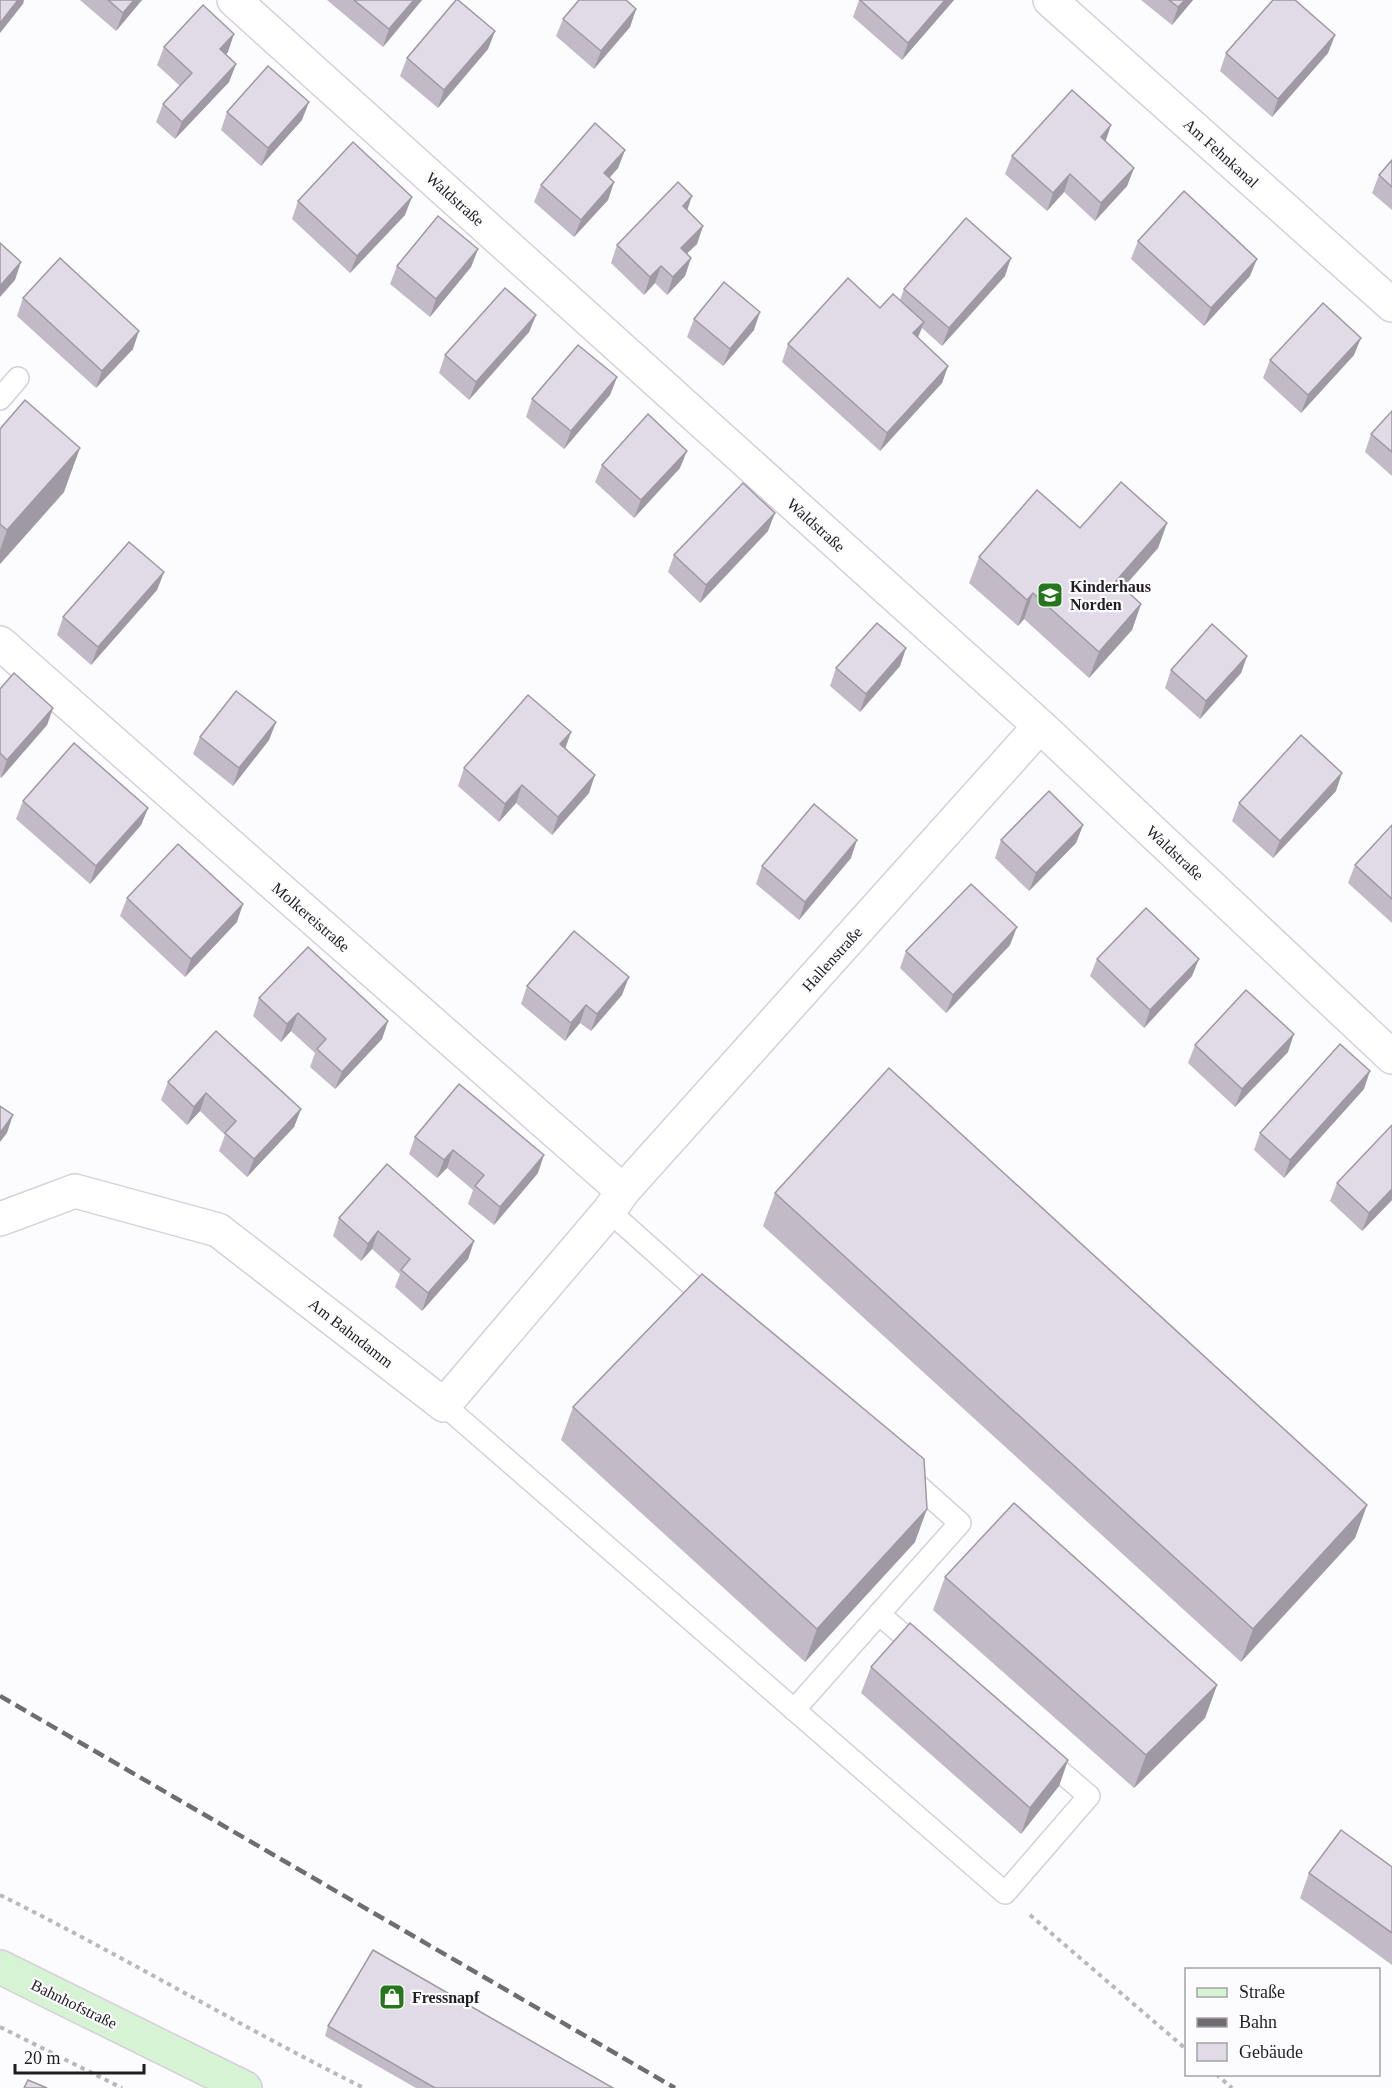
<svg xmlns="http://www.w3.org/2000/svg" width="1392" height="2088" viewBox="0 0 1392 2088" font-family="'Times New Roman',serif">
<rect width="100%" height="100%" fill="#fcfbfe"/>
<g fill="none" stroke-linecap="round" stroke-linejoin="round">
<g stroke="#d6cfdc" stroke-width="24">
<g id="lane">
<polyline points="0,399 18,378"/>
<polyline points="609,1211 712,1303"/>
<polyline points="444,1405 1005,1893 1089,1796 1041,1755"/>
<polyline points="904,1473 960,1523 879,1614 923,1652"/>
<polyline points="794,1710 879,1614"/>
</g>
</g>
<g stroke="#d6cfdc" stroke-width="36">
<g id="street">
<polyline points="234,0 1040,726 1392,1057"/>
<polyline points="1050,0 1392,305"/>
<polyline points="0,643 623,1191"/>
<polyline points="0,1219 75,1191 218,1230 444,1405 609,1211 623,1191 1040,726"/>
</g>
</g>
<g stroke="#d6cfdc" stroke-width="36">
<polyline id="secondary" points="0,1967 245,2088"/>
</g>
<g stroke="#b9b8bb" stroke-width="4" stroke-dasharray="4.5 4.5" stroke-linecap="butt">
<path d="M0,1895C123,1956 241,2027 364,2088"/>
<polyline points="1030,1915 1186,2049"/>
<polyline points="0,2027 122,2088"/>
<polyline points="1216,2074 1232,2088"/>
</g>
<use href="#lane" stroke="#fff" stroke-width="21"/>
<use href="#street" stroke="#fff" stroke-width="33"/>
<use href="#secondary" stroke="#d6f3d3" stroke-width="33"/>
<polyline stroke="#6f6d71" stroke-width="4.5" stroke-dasharray="12 6" stroke-linecap="butt" points="0,1696 675,2088"/>
</g>
<g fill="#c2bbc7">
<polygon points="80,0 142,0 116,31"/>
<polygon points="327,0 422,0 383,47"/>
<polygon points="859,0 954,0 902,60 853,17"/>
<polygon points="1141,0 1193,0 1172,25"/>
<polygon points="636,9 630,27 594,69 556,36 563,19"/>
<polygon points="495,31 488,49 438,108 400,76 407,58"/>
<polygon points="1335,35 1328,53 1272,117 1220,71 1226,53"/>
<polygon points="164,47 228,52 226,54 236,64 229,82 175,139 156,122 163,104 180,86 157,65"/>
<polygon points="227,112 302,120 261,166 221,130"/>
<polygon points="1105,141 1134,168 1127,186 1095,221 1064,192 1047,211 1005,174 1012,156"/>
<polygon points="625,150 618,168 609,178 614,182 608,200 574,237 534,202 541,185"/>
<polygon points="1392,160 1392,210 1372,193 1379,175"/>
<polygon points="298,201 405,215 350,273 292,219"/>
<polygon points="687,210 703,226 697,244 686,254 691,258 685,276 667,295 655,283 644,295 611,263 617,245"/>
<polygon points="1138,241 1250,276 1204,326 1131,259"/>
<polygon points="478,249 471,267 430,317 390,284 397,266"/>
<polygon points="1005,276 942,346 922,328 918,338 948,366 942,383 880,451 782,362 788,344 900,300 904,289"/>
<polygon points="23,298 133,349 96,388 17,316"/>
<polygon points="536,315 529,332 469,400 439,373 445,355"/>
<polygon points="694,319 754,330 723,366 687,337"/>
<polygon points="1354,355 1301,413 1263,378 1270,360"/>
<polygon points="617,377 610,395 564,449 526,417 532,399"/>
<polygon points="1392,411 1392,476 1365,452 1371,434"/>
<polygon points="0,429 64,492 0,564"/>
<polygon points="602,465 680,468 634,518 595,482"/>
<polygon points="1167,523 1158,548 1123,588 1141,604 1132,630 1089,678 1024,619 1018,626 969,583 979,557 1080,528"/>
<polygon points="768,531 700,603 668,572 674,555"/>
<polygon points="164,572 157,590 91,665 57,635 63,617"/>
<polygon points="906,648 900,666 860,712 830,686 836,668"/>
<polygon points="1247,656 1241,673 1200,719 1165,688 1171,670"/>
<polygon points="0,689 53,708 47,725 1,778 0,777"/>
<polygon points="276,722 269,740 233,786 193,754 200,737"/>
<polygon points="571,732 565,749 589,793 552,835 516,803 499,822 458,786 464,768"/>
<polygon points="1336,791 1273,858 1232,821 1239,803"/>
<polygon points="23,801 148,808 141,825 90,884 16,819"/>
<polygon points="1083,825 1076,843 1029,891 995,858 1001,840"/>
<polygon points="1392,825 1392,923 1348,883 1355,865"/>
<polygon points="851,858 799,920 756,884 762,866"/>
<polygon points="127,898 237,922 185,977 120,916"/>
<polygon points="1010,945 946,1013 900,968 906,951"/>
<polygon points="1097,959 1192,976 1144,1028 1090,976"/>
<polygon points="527,986 622,995 591,1031 580,1023 565,1041 521,1004"/>
<polygon points="259,998 388,1021 382,1039 335,1089 310,1067 315,1053 291,1031 281,1042 253,1016"/>
<polygon points="1195,1045 1288,1052 1235,1107 1188,1063"/>
<polygon points="168,1082 301,1109 294,1127 247,1177 219,1151 225,1135 200,1111 187,1125 161,1100"/>
<polygon points="1364,1089 1284,1178 1254,1150 1260,1133"/>
<polygon points="415,1137 538,1173 494,1225 468,1204 473,1190 447,1168 437,1178 409,1154"/>
<polygon points="1337,1183 1392,1200 1362,1231 1330,1201"/>
<polygon points="775,1193 1367,1505 1355,1538 1241,1662 763,1226"/>
<polygon points="339,1218 474,1241 468,1259 422,1311 395,1287 400,1274 372,1249 361,1261 333,1236"/>
<polygon points="573,1407 915,1542 805,1662 561,1440"/>
<polygon points="945,1577 1217,1685 1205,1718 1134,1788 933,1610"/>
<polygon points="871,1667 1068,1760 1059,1786 1021,1834 861,1693"/>
<polygon points="1392,1867 1392,1965 1300,1898 1309,1873"/>
<polygon points="328,2026 613,2088 416,2088 325,2036"/>
</g>
<g fill="#9e99a2">
<polygon points="18,0 24,0 23,4 0,33 0,23"/>
<polygon points="134,0 142,0 116,31 123,13"/>
<polygon points="414,0 422,0 383,47 389,29"/>
<polygon points="945,0 954,0 902,60 908,43"/>
<polygon points="1185,0 1193,0 1172,25 1178,7"/>
<polygon points="636,9 630,27 594,69 601,51"/>
<polygon points="495,31 488,49 438,108 444,90"/>
<polygon points="234,34 228,52 214,67 220,49"/>
<polygon points="1335,35 1328,53 1272,117 1278,99"/>
<polygon points="236,64 229,82 175,139 182,122"/>
<polygon points="309,102 302,120 261,166 268,148"/>
<polygon points="1111,125 1105,143 1101,137"/>
<polygon points="625,150 618,168 598,191 604,173"/>
<polygon points="1134,168 1127,186 1095,221 1101,203"/>
<polygon points="1070,174 1064,192 1047,211 1053,193"/>
<polygon points="614,182 608,200 574,237 581,220"/>
<polygon points="692,196 686,214 683,206"/>
<polygon points="412,197 405,215 350,273 357,256"/>
<polygon points="703,226 697,244 674,266 681,248"/>
<polygon points="478,249 471,267 430,317 436,299"/>
<polygon points="691,258 685,276 667,295 673,277"/>
<polygon points="1011,258 1005,276 942,346 949,328"/>
<polygon points="1257,259 1250,276 1204,326 1211,308"/>
<polygon points="21,262 15,280 0,297 0,286"/>
<polygon points="661,266 655,283 644,295 650,277"/>
<polygon points="760,312 754,330 723,366 730,349"/>
<polygon points="536,315 529,332 469,400 476,382"/>
<polygon points="924,322 917,339 913,333"/>
<polygon points="139,331 133,349 96,388 102,371"/>
<polygon points="1361,338 1354,355 1301,413 1308,395"/>
<polygon points="948,366 942,383 880,451 887,433"/>
<polygon points="617,377 610,395 564,449 571,431"/>
<polygon points="80,448 64,492 0,564 0,550 7,530"/>
<polygon points="687,451 680,468 634,518 641,500"/>
<polygon points="775,513 768,531 700,603 706,585"/>
<polygon points="1167,523 1158,548 1106,607 1116,581"/>
<polygon points="164,572 157,590 91,665 98,647"/>
<polygon points="1033,593 1024,619 1018,626 1027,600"/>
<polygon points="1141,604 1132,630 1089,678 1099,652"/>
<polygon points="906,648 900,666 860,712 866,694"/>
<polygon points="1247,656 1241,673 1200,719 1206,701"/>
<polygon points="53,708 47,725 1,778 7,760"/>
<polygon points="276,722 269,740 233,786 239,768"/>
<polygon points="571,732 565,749 560,744"/>
<polygon points="1342,773 1336,791 1273,858 1280,841"/>
<polygon points="595,775 589,793 552,835 558,817"/>
<polygon points="522,785 516,803 499,822 505,804"/>
<polygon points="148,808 141,825 90,884 96,866"/>
<polygon points="1083,825 1076,843 1029,891 1036,873"/>
<polygon points="857,840 851,858 799,920 805,902"/>
<polygon points="243,904 237,922 185,977 191,959"/>
<polygon points="1017,927 1010,945 946,1013 953,995"/>
<polygon points="1199,959 1192,976 1144,1028 1150,1010"/>
<polygon points="629,977 622,995 591,1031 597,1014"/>
<polygon points="586,1005 580,1023 565,1041 571,1023"/>
<polygon points="298,1013 291,1031 281,1042 287,1024"/>
<polygon points="388,1021 382,1039 335,1089 342,1072"/>
<polygon points="1294,1034 1288,1052 1235,1107 1242,1089"/>
<polygon points="1370,1071 1364,1089 1284,1178 1290,1160"/>
<polygon points="206,1093 200,1111 187,1125 194,1107"/>
<polygon points="301,1109 294,1127 247,1177 254,1159"/>
<polygon points="13,1115 7,1133 0,1142 0,1133"/>
<polygon points="453,1150 447,1168 437,1178 444,1160"/>
<polygon points="544,1155 538,1173 494,1225 500,1207"/>
<polygon points="1392,1189 1392,1200 1362,1231 1369,1213"/>
<polygon points="378,1231 372,1249 361,1261 368,1244"/>
<polygon points="474,1241 468,1259 422,1311 428,1293"/>
<polygon points="1367,1505 1355,1538 1241,1662 1253,1629"/>
<polygon points="927,1509 915,1542 805,1662 817,1629"/>
<polygon points="1217,1685 1205,1718 1134,1788 1146,1755"/>
<polygon points="1068,1760 1059,1786 1021,1834 1030,1808"/>
</g>
<g fill="#e1dae7" stroke="#9e99a2" stroke-width="1.5">
<polygon points="0,0 18,0 0,23"/>
<polygon points="108,0 134,0 123,13"/>
<polygon points="354,0 414,0 389,29"/>
<polygon points="456,0 458,0 495,31 444,90 407,58"/>
<polygon points="579,0 626,0 636,9 601,51 563,19"/>
<polygon points="860,0 945,0 908,43"/>
<polygon points="1169,0 1185,0 1178,7"/>
<polygon points="1273,0 1295,0 1335,35 1278,99 1226,53"/>
<polygon points="203,5 234,34 220,49 236,64 182,122 163,104 192,73 164,47"/>
<polygon points="268,66 309,102 268,148 227,112"/>
<polygon points="1072,90 1111,125 1101,137 1134,168 1101,203 1070,174 1053,193 1012,156"/>
<polygon points="595,123 625,150 604,173 614,182 581,220 541,185"/>
<polygon points="353,142 412,197 357,256 298,201"/>
<polygon points="1392,160 1392,187 1379,175"/>
<polygon points="678,182 692,196 683,206 703,226 681,248 691,258 673,277 661,266 650,277 617,245"/>
<polygon points="1184,191 1257,259 1211,308 1138,241"/>
<polygon points="438,216 478,249 436,299 397,266"/>
<polygon points="966,218 1011,258 949,328 904,289"/>
<polygon points="0,243 21,262 0,286"/>
<polygon points="60,258 139,331 102,371 23,298"/>
<polygon points="848,278 880,308 893,294 924,322 913,333 948,366 887,433 788,344"/>
<polygon points="724,282 760,312 730,349 694,319"/>
<polygon points="505,288 536,315 476,382 445,355"/>
<polygon points="1323,303 1361,338 1308,395 1270,360"/>
<polygon points="578,345 617,377 571,431 532,399"/>
<polygon points="25,400 80,448 7,530 0,524 0,429"/>
<polygon points="1392,411 1392,452 1371,434"/>
<polygon points="648,414 687,451 641,500 602,465"/>
<polygon points="1121,482 1167,523 1116,581 1141,604 1099,652 1033,593 1027,600 979,557 1037,490 1080,528"/>
<polygon points="743,483 775,513 706,585 674,555"/>
<polygon points="129,542 164,572 98,647 63,617"/>
<polygon points="877,623 906,648 866,694 836,668"/>
<polygon points="1212,624 1247,656 1206,701 1171,670"/>
<polygon points="14,673 53,708 7,760 0,753 0,689"/>
<polygon points="236,691 276,722 239,768 200,737"/>
<polygon points="528,695 571,732 560,744 595,775 558,817 522,785 505,804 464,768"/>
<polygon points="1301,735 1342,773 1280,841 1239,803"/>
<polygon points="74,743 148,808 96,866 23,801"/>
<polygon points="1049,791 1083,825 1036,873 1001,840"/>
<polygon points="814,804 857,840 805,902 762,866"/>
<polygon points="1392,825 1392,899 1355,865"/>
<polygon points="178,844 243,904 191,959 127,898"/>
<polygon points="971,884 1017,927 953,995 906,951"/>
<polygon points="1146,908 1199,959 1150,1010 1097,959"/>
<polygon points="574,931 629,977 597,1014 586,1005 571,1023 527,986"/>
<polygon points="308,947 388,1021 342,1072 317,1049 326,1039 298,1013 287,1024 259,998"/>
<polygon points="1246,990 1294,1034 1242,1089 1195,1045"/>
<polygon points="216,1031 301,1109 254,1159 225,1133 236,1121 206,1093 194,1107 168,1082"/>
<polygon points="1340,1044 1370,1071 1290,1160 1260,1133"/>
<polygon points="889,1068 1367,1505 1253,1629 775,1193"/>
<polygon points="459,1084 544,1155 500,1207 475,1186 484,1175 453,1150 444,1160 415,1137"/>
<polygon points="0,1106 13,1115 0,1133"/>
<polygon points="1392,1125 1392,1189 1369,1213 1337,1183"/>
<polygon points="387,1164 474,1241 428,1293 401,1270 410,1259 378,1231 368,1244 339,1218"/>
<polygon points="702,1274 924,1459 927,1509 817,1629 573,1407"/>
<polygon points="1014,1503 1217,1685 1146,1755 945,1577"/>
<polygon points="910,1623 1068,1760 1030,1808 871,1667"/>
<polygon points="1341,1830 1392,1867 1392,1933 1309,1873"/>
<polygon points="373,1950 613,2088 435,2088 328,2026"/>
<polygon points="28,2080 47,2088 24,2088"/>
</g>
<defs>
<g id="school-square" transform="scale(1.35)"><rect x="-9" y="-9" width="18" height="18" rx="4" fill="#26761e" stroke="#fcfbfe"/><path d="M0-5L7-2L0 1L-7-2ZM-4 1L0 2.5L4 1V4Q0 6-4 4Z" fill="#fff"/></g>
<g id="shop-square" transform="scale(1.35)"><rect x="-9" y="-9" width="18" height="18" rx="4" fill="#26761e" stroke="#fcfbfe"/><path d="M-5-2.5h2.3a2.7 3.5 0 0 1 5.4 0H5L5.5 6h-11ZM-1.5-2.5h3a1.5 2.3 0 0 0-3 0Z" fill="#fff"/></g>
</defs>
<g fill-rule="evenodd">
<use href="#school-square" x="1050" y="595"/>
<use href="#shop-square" x="392" y="1997"/>
</g>
<g text-anchor="middle" dominant-baseline="central" stroke-width="4.5" stroke-linejoin="round" paint-order="stroke">
<g font-size="16" fill="#211e23" stroke="#fcfbfe">
<text transform="translate(1221 153) rotate(42)">Am Fehnkanal</text>
<text transform="translate(455 199) rotate(42)">Waldstraße</text>
<text transform="translate(816 525) rotate(42)">Waldstraße</text>
<text transform="translate(1175 853) rotate(43)">Waldstraße</text>
<text transform="translate(311 917) rotate(41)">Molkereistraße</text>
<text transform="translate(832 959) rotate(-48)">Hallenstraße</text>
<text transform="translate(351 1333) rotate(38)">Am Bahndamm</text>
<text transform="translate(74 2004) rotate(26)">Bahnhofstraße</text>
</g>
<g font-size="16" font-weight="bold" fill="#211e23" stroke="#fcfbfe" text-anchor="start">
<text x="1070" y="586">Kinderhaus<tspan x="1070" dy="18">Norden</tspan></text>
<text x="412" y="1997">Fressnapf</text>
</g>
</g>
<rect x="1185" y="1968" width="195" height="108" fill="#fcfbfe" stroke="#a4a3a6" stroke-width="1.5"/>
<rect x="1197" y="1988" width="30" height="9" fill="#d6f3d3" stroke="#a4a3a6" stroke-width="1.5"/>
<text x="1239" y="1998" font-size="18" fill="#211e23">Straße</text>
<rect x="1197" y="2018" width="30" height="9" fill="#6f6d71" stroke="#a4a3a6" stroke-width="1.5"/>
<text x="1239" y="2028" font-size="18" fill="#211e23">Bahn</text>
<rect x="1197" y="2043" width="30" height="18" fill="#e1dae7" stroke="#a4a3a6" stroke-width="1.5"/>
<text x="1239" y="2058" font-size="18" fill="#211e23">Gebäude</text>
<path d="M15 2064v9h129v-9" fill="none" stroke="#211e23" stroke-width="3"/>
<text x="24" y="2064" font-size="18" fill="#211e23" stroke="#fcfbfe" stroke-width="4.5" paint-order="stroke">20 m</text>
</svg>
